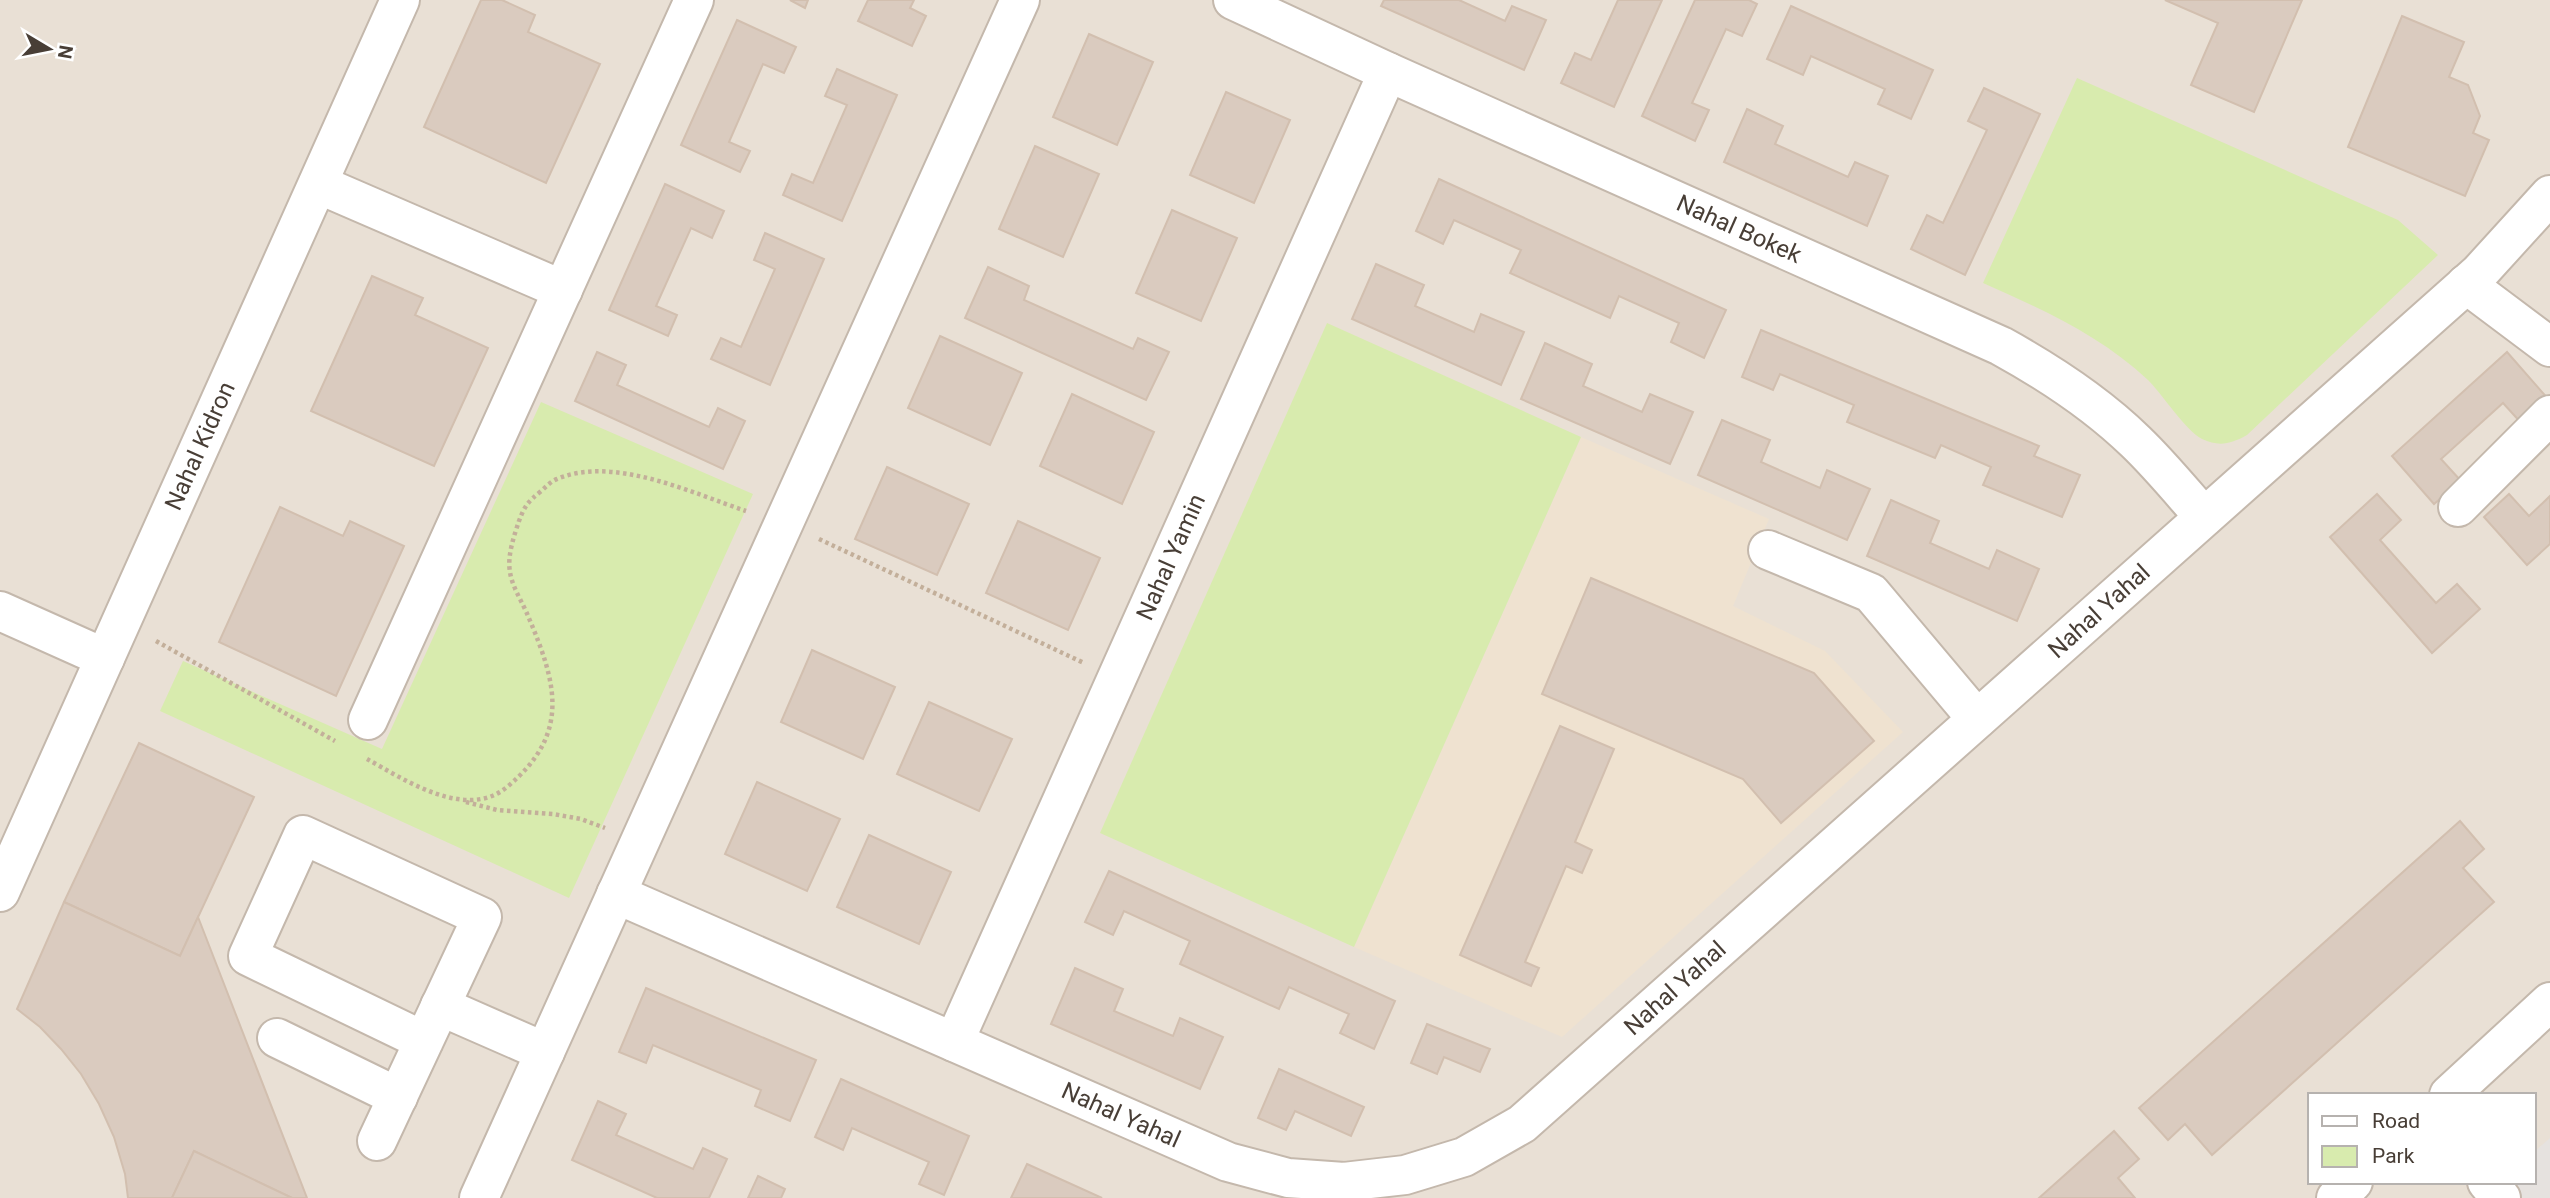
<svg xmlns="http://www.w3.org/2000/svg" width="2550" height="1198" viewBox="0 0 2550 1198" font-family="Roboto,sans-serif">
<rect width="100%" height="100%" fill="#f5efe7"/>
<path fill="#e9e0d5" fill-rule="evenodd" d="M0,0H2550V1198H0ZM2310,1095H2534V1182H2310Z"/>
<polygon fill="#efe2d0" points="1581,437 1769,519 1733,606 1825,651 1903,732 1562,1037 1354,947"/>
<g fill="#d8ebae">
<path d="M2077,78L2398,220L2438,255L2247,435C2231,444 2219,447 2202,439C2185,430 2163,395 2148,380C2100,335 2042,309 1983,283Z"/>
<polygon points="1327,323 1581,437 1354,947 1100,833"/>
<polygon points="541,402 753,494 569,898 160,711 183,661 382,749"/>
</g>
<polygon fill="#e6e2df" points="2550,1138 2550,1198 2483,1198 2500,1182 2534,1182 2534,1152"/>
<g fill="#dacbbf" stroke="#d2bfaf" stroke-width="2">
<polygon points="481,0 502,0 535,15 528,32 600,64 546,183 424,127"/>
<polygon points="790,0 808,0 805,8"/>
<polygon points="868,0 914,0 910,8 926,16 912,46 858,21"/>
<polygon points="1384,0 1459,0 1505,21 1512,6 1546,20 1524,70 1381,6"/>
<polygon points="1618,0 1662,0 1614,107 1561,83 1575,53 1591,60"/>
<polygon points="1695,0 1749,0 1757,4 1742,36 1726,29 1692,103 1709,110 1695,141 1642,116"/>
<polygon points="2165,0 2302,0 2254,112 2191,85 2218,23"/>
<polygon points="1791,6 1933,70 1911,119 1878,104 1885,89 1811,56 1803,75 1767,59"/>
<polygon points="2402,16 2464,42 2449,77 2468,85 2480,116 2473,133 2489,140 2465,196 2348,147"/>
<polygon points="737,20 796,47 784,73 763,64 729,142 750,151 740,172 681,145"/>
<polygon points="1089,34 1153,62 1117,145 1053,117"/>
<polygon points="837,69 897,95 842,221 783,195 792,174 813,183 847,105 825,96"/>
<polygon points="1984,88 2040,114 1965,275 1911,249 1927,215 1943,223 1987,130 1968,121"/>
<polygon points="1226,92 1290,120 1254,203 1190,175"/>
<polygon points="1747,109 1783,126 1775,144 1848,177 1855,162 1888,176 1867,226 1724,162"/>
<polygon points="1035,146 1099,174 1063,257 999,229"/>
<polygon points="1439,179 1726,310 1704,358 1671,342 1679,323 1619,296 1610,318 1510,273 1521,250 1454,220 1443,244 1416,231"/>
<polygon points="665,184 724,211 712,238 691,228 656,306 677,315 668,336 609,310"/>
<polygon points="1172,210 1237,238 1201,321 1136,293"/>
<polygon points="765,233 824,259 770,385 711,359 721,338 741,347 775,269 754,260"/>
<polygon points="1376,264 1424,285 1415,306 1474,332 1481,314 1524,332 1501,385 1352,319"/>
<polygon points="988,267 1029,286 1024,300 1133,349 1138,338 1169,352 1146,400 965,318"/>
<polygon points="372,276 423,298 415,315 488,348 434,466 311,411"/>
<polygon points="1761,330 2039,446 2034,456 2080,475 2062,517 1983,485 1991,467 1941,445 1935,458 1847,422 1854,405 1780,374 1773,390 1742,377"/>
<polygon points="940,336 1022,373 990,445 908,408"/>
<polygon points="1545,343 1592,364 1583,386 1642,412 1650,394 1693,412 1670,464 1521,399"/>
<polygon points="597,352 626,365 617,385 709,427 718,408 745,421 723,469 575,401"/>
<polygon points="2507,352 2549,400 2523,425 2503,403 2441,459 2461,481 2434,504 2392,456"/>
<polygon points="1072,394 1154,432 1122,504 1040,466"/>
<polygon points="1722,420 1770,440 1761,462 1820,488 1827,470 1870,489 1847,540 1698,475"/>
<polygon points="887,467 969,504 937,575 855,539"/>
<polygon points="2377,494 2401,520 2380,540 2436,603 2457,584 2480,609 2432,653 2330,537"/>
<polygon points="2509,494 2529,516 2550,496 2550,544 2527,565 2484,517"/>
<polygon points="1891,500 1939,521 1930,543 1989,569 1997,550 2039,569 2017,621 1867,556"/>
<polygon points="280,507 343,536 350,521 404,546 336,696 219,642"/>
<polygon points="1018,521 1100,558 1068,630 986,593"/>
<polygon points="1591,578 1814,673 1874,741 1781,823 1743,779 1542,694"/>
<polygon points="812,650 895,687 863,759 781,722"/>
<polygon points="929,702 1012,739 979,811 897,774"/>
<polygon points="1560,726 1614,749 1575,842 1592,850 1582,873 1566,866 1525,962 1539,968 1531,986 1460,955"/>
<polygon points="139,743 254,797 180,956 64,902"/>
<polygon points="757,782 840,819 807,891 725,854"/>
<polygon points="2460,821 2484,849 2463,868 2494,902 2212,1155 2185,1124 2168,1140 2139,1108"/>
<polygon points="869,835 951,872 919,944 837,907"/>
<polygon points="1109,871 1395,1001 1374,1049 1340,1033 1349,1014 1289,987 1279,1009 1180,964 1190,941 1124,911 1113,935 1085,922"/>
<polygon points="64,902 180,956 198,917 307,1198 292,1198 194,1151 172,1198 128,1198 125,1174 114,1137 99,1104 81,1074 61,1049 40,1027 17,1009"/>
<polygon points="1075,968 1123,989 1114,1011 1173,1036 1180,1018 1223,1037 1200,1089 1051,1024"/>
<polygon points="646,988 816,1060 790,1121 755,1106 761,1090 653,1045 646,1063 619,1052"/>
<polygon points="1427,1024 1490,1049 1480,1072 1444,1057 1437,1074 1411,1063"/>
<polygon points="1279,1069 1364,1107 1351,1136 1295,1111 1286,1130 1258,1118"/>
<polygon points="841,1079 969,1136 944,1195 919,1184 929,1162 852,1128 843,1150 815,1137"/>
<polygon points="598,1101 626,1114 616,1135 693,1169 703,1148 727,1159 709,1198 657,1198 572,1160"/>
<polygon points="2114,1131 2139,1159 2118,1178 2135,1198 2039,1198"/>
<polygon points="194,1151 292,1198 172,1198"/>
<polygon points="1027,1164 1102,1198 1011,1198"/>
<polygon points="758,1176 785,1189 781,1198 748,1198"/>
</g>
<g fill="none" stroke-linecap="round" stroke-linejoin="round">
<g stroke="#c4b8ac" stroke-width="42">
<g id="minor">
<path d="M1233,0L1388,72L2001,346C2050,373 2096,403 2136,442C2160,465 2182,492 2204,517"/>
<polyline points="318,184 563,290"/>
<polyline points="2466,284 2550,347"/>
<polyline points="2458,507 2550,415"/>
<polyline points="1768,550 1871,593 1977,719"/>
<polyline points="0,611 105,658"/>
<polyline points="368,720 694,0"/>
<polyline points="0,892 400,0"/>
<polyline points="616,894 1228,1162 1288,1178 1344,1182 1405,1175 1464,1157 1522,1124 2479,273 2550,195"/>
<polyline points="440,1006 545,1052"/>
<polyline points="277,1038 398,1097"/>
<polyline points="954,1042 1388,72"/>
<polyline points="2449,1095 2550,1002"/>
<polyline points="377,1141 482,917 303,835 248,956 424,1041"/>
<polyline points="2487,1182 2501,1198"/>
<polyline points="479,1198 1020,0"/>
<polyline points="2336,1198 2353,1182"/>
</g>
</g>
<g stroke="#c3af9a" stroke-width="4.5" stroke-dasharray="3.5 3.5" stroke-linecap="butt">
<polyline points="819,539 1084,663"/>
<polyline points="156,641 335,741"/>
<path d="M367,759C405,780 466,821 507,787C571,734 557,684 528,616C523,603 512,587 510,572C507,556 514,536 519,521C525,505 528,502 540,492C546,487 551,481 557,479C613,455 692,493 746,511"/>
<polyline points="466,802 497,810 553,814 581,819 605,828"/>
</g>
<use href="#minor" stroke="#fff" stroke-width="38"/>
</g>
<g text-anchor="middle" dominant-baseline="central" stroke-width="6" stroke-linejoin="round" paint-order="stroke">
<g font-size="24" fill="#483e36" stroke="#fff">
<text transform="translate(1739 229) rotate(24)">Nahal Bokek</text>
<text transform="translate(200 446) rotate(-66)">Nahal Kidron</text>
<text transform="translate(1171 557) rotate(-66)">Nahal Yamin</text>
<text transform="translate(2099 611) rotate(-42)">Nahal Yahal</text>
<text transform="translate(1675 988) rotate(-42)">Nahal Yahal</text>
<text transform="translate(1121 1115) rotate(24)">Nahal Yahal</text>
</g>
</g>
<rect x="2308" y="1093" width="228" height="91" fill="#ffffff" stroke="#b6b2af" stroke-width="2"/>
<rect x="2322" y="1116" width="35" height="10" fill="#ffffff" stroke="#b6b2af" stroke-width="2"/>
<text x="2372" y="1128" font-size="21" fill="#483e36">Road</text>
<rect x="2322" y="1146" width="35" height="21" fill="#d8ebae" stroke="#b6b2af" stroke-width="2"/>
<text x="2372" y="1163" font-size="21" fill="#483e36">Park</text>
<g transform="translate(49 49) rotate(100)" stroke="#ffffff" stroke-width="5" paint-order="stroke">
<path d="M0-5L12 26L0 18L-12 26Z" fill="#483e36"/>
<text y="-10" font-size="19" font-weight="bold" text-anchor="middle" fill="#483e36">N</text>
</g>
</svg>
